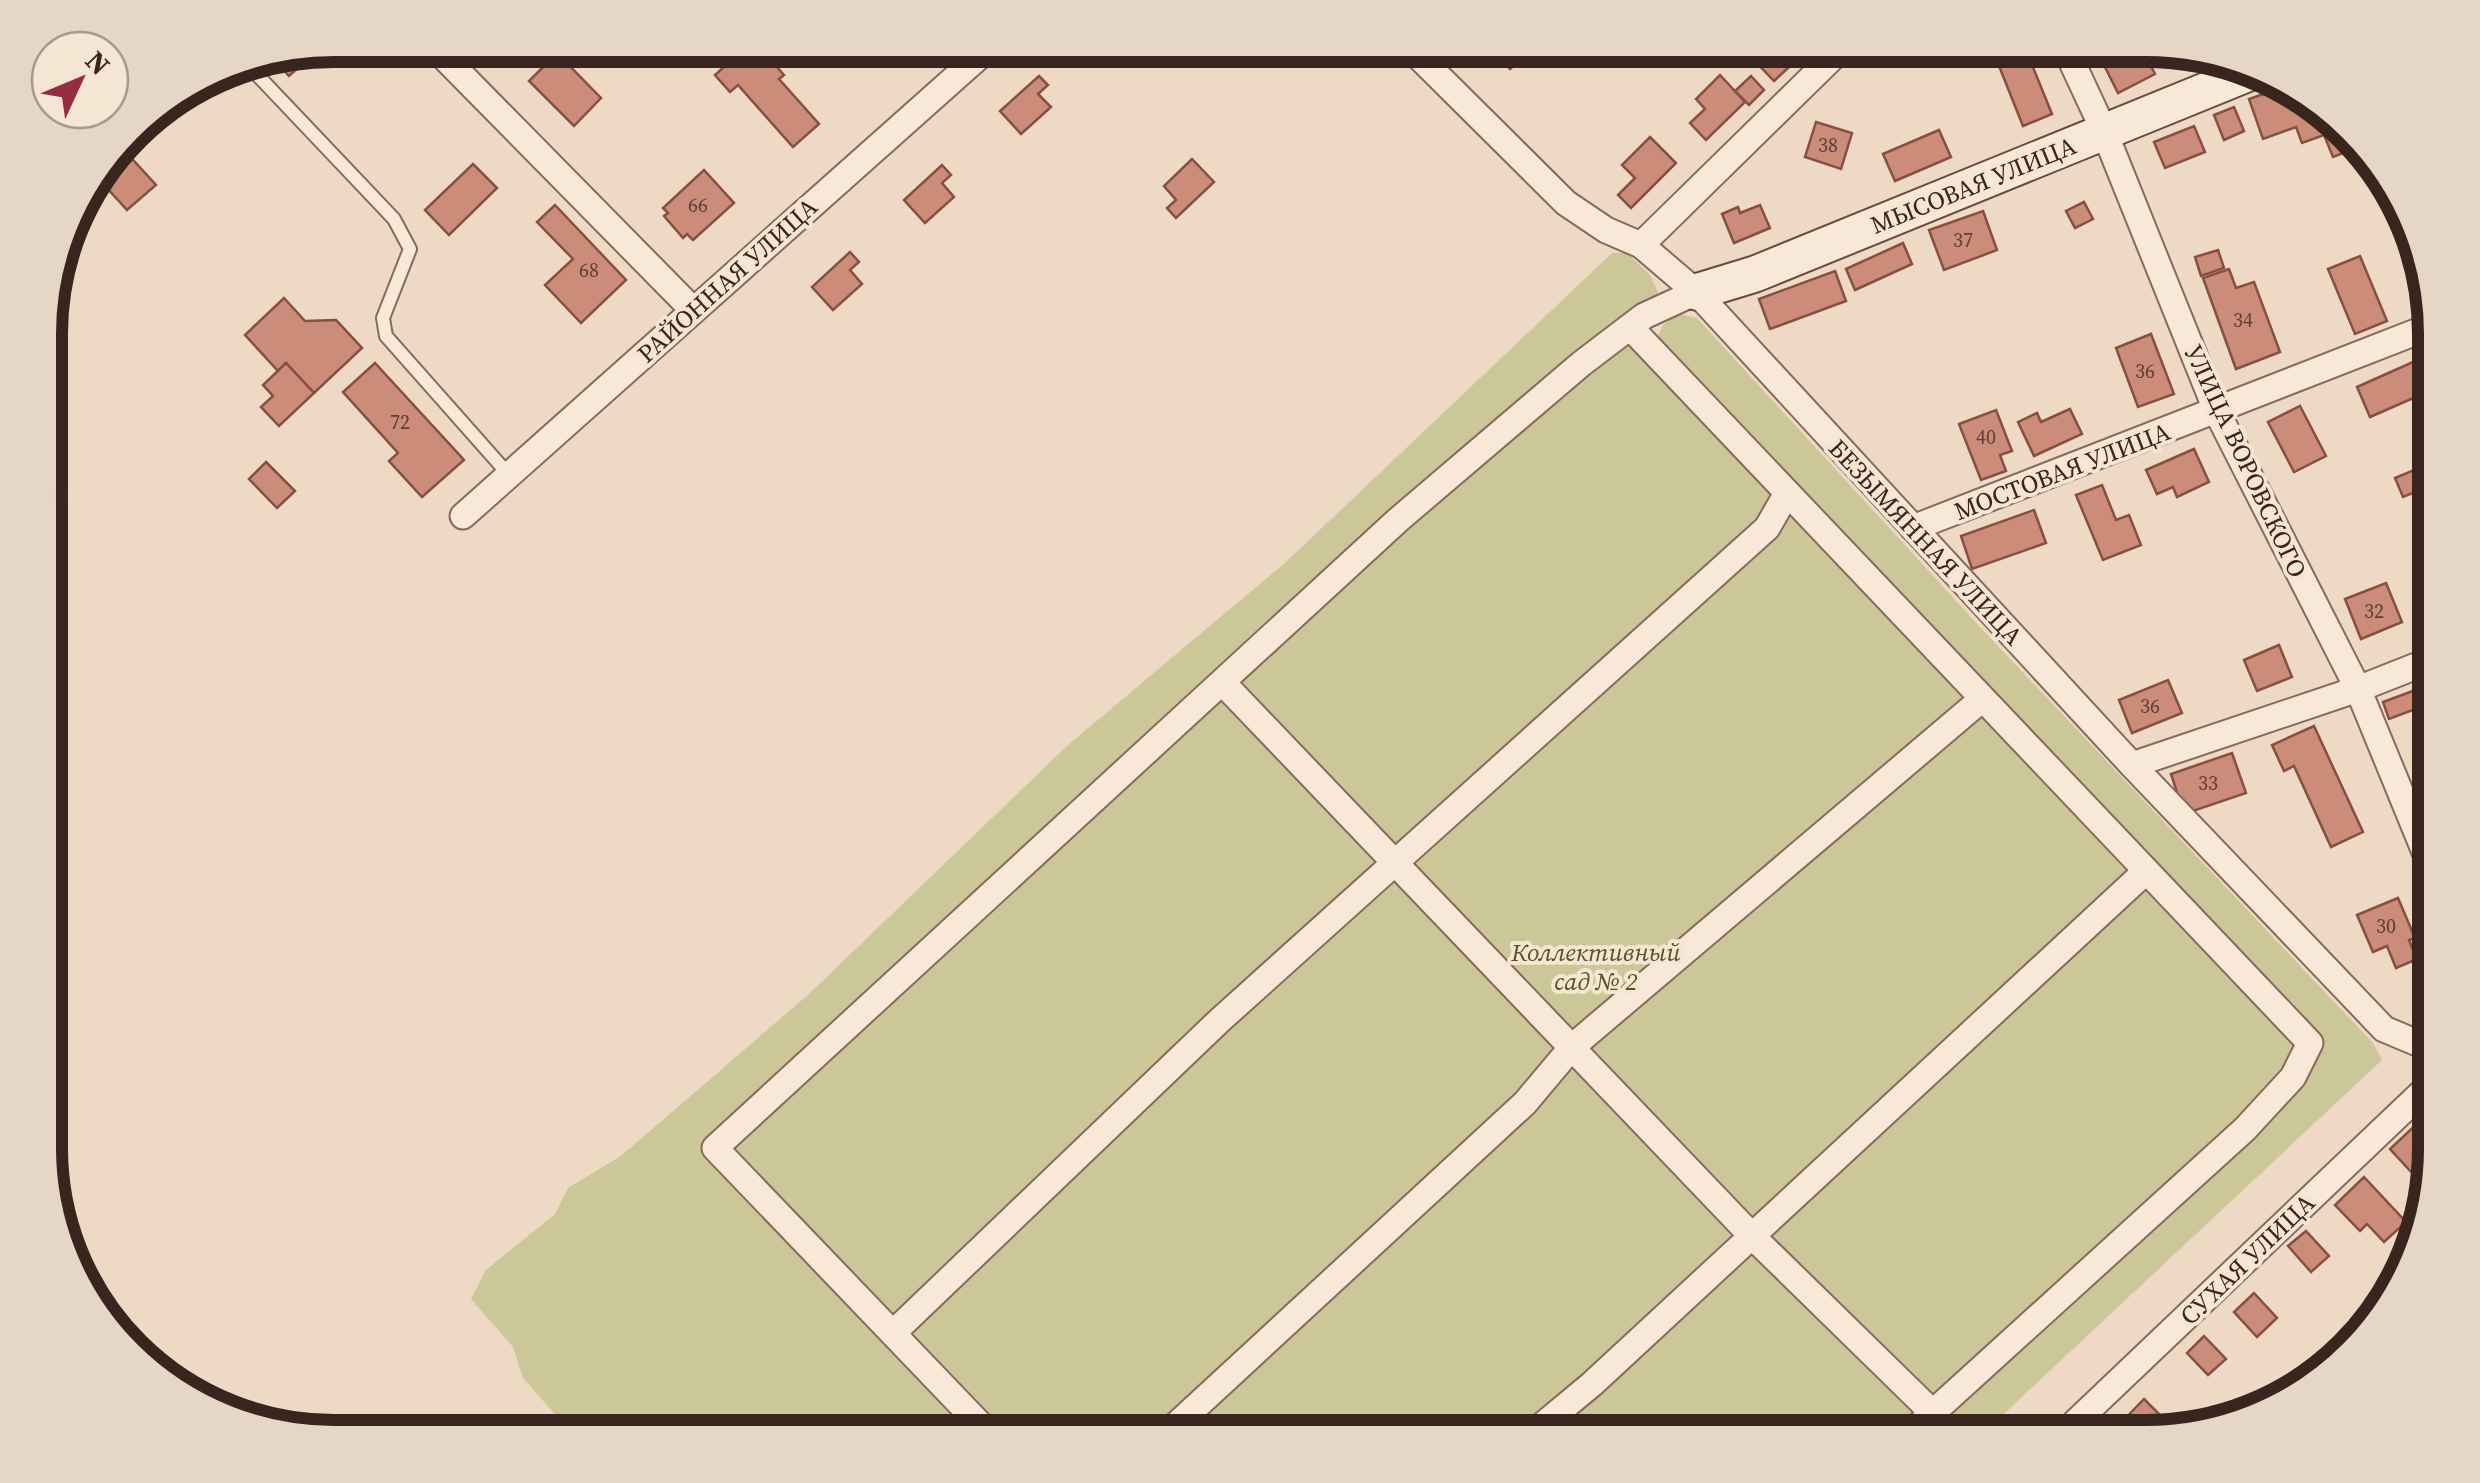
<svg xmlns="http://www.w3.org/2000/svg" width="2480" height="1483" viewBox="0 0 2480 1483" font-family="'Source Serif 4',serif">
<rect width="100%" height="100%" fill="#edd9c4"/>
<polygon fill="#cbc798" points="1612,253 1627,253 1650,275 1658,292 1653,302 1636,313 1655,343 1663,325 1678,314 1697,318 1980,627 2373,1043 2382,1060 1979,1437 576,1438 523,1378 513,1347 471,1299 486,1270 555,1214 568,1188 621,1156 810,993 1068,745 1286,562"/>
<g fill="#cb8c7a" stroke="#864f41" stroke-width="2.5">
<polygon points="748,45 758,45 784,75 779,79 819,124 793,147 738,85 730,92 715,75"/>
<polygon points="799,45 840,45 816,65"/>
<polygon points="1487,45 1536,45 1510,69"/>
<polygon points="1773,45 1797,45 1793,49 1800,57 1774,81 1755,61"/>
<polygon points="2094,45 2140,45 2155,74 2118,93"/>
<polygon points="320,48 289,76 272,57"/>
<polygon points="557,53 601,98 574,126 529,81"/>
<polygon points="2028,55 2052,114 2023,126 1999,66"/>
<polygon points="1720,75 1745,102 1706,140 1690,123 1705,109 1696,99"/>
<polygon points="1039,76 1048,85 1038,94 1051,107 1021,134 1000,111"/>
<polygon points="1751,76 1764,90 1749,105 1735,91"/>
<polygon points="2284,82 2342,132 2349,151 2333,157 2324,135 2302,143 2296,127 2263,139 2249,99 2286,86"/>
<polygon points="2234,107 2244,131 2224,140 2214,115"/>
<polygon points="1816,122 1852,133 1841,169 1805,157"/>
<polygon points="2194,126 2205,152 2165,168 2154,142"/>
<polygon points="1939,130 1951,157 1895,181 1883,154"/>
<polygon points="1650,137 1676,163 1631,208 1618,195 1635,178 1622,165"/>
<polygon points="124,150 156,185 127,210 97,177"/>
<polygon points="1192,159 1214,182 1176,218 1167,208 1176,200 1164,186"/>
<polygon points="473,164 497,188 449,235 425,210"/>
<polygon points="942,165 951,175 942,183 954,197 925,223 904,200"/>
<polygon points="704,170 734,203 693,240 687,234 683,238 664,216 668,213 663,208"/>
<polygon points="2084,202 2093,219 2075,228 2066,211"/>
<polygon points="555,205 626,280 581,323 545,285 573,259 537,222"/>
<polygon points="1760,205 1770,228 1734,243 1722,214 1738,207 1740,213"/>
<polygon points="1983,211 1997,250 1944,270 1929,230"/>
<polygon points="70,223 82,237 59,258"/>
<polygon points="1903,243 1912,264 1855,290 1846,269"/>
<polygon points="2218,250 2224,268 2201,276 2195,257"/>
<polygon points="850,252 859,262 850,270 862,284 833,310 812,287"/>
<polygon points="2360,256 2387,321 2355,334 2328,269"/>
<polygon points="2229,269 2236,288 2254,282 2280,352 2236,369 2203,278"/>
<polygon points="1835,271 1846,301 1770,329 1759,299"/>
<polygon points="284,298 305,321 336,320 362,348 314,393 286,363 278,371 245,335"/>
<polygon points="2151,334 2174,394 2138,407 2116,348"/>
<polygon points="2422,358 2434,389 2370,417 2357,387"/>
<polygon points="286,363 314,393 279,426 261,407 273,396 263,385"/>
<polygon points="375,363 464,460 422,497 389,461 398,453 343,392"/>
<polygon points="2300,406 2326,456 2294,472 2268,422"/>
<polygon points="2070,409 2082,434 2034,456 2018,422 2037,413 2041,422"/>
<polygon points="1996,410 2012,451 2000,455 2006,471 1981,480 1959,424"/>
<polygon points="2194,449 2209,482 2177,497 2173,487 2157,494 2146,470"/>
<polygon points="266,462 295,491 277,508 249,479"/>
<polygon points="2414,470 2423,489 2403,497 2395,478"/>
<polygon points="2102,485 2116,520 2129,515 2141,545 2103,560 2076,495"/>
<polygon points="2034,510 2046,543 1972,569 1961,536"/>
<polygon points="2386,583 2402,622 2361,639 2345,599"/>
<polygon points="2279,645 2292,677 2257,691 2244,660"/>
<polygon points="2168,680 2182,713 2132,733 2119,700"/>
<polygon points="2434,683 2434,719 2426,705 2389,719 2383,702"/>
<polygon points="2314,726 2363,832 2331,847 2294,766 2284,771 2272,745"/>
<polygon points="2232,753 2246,793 2184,814 2171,774"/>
<polygon points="2398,898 2415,938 2409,940 2417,959 2396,968 2387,946 2373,952 2357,915"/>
<polygon points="2422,1119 2434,1133 2432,1176 2423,1167 2414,1175 2390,1149"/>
<polygon points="2364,1177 2406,1222 2384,1242 2367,1224 2360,1231 2335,1205"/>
<polygon points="2306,1231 2329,1256 2311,1272 2288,1246"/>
<polygon points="2254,1293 2277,1318 2257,1337 2234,1312"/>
<polygon points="2204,1336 2226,1359 2208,1375 2187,1353"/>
<polygon points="2144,1399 2178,1433 2129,1437 2118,1426"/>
</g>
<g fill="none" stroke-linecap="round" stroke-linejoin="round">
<g stroke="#876a5b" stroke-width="16">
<polyline id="lane" points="246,63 394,219 410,249 383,318 386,336 509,475"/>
</g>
<g stroke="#876a5b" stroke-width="29">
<g id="street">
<polyline points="432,45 693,310"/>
<polyline points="1407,45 1566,203 1606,230 1641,245 1696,292 2132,765 2384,1029 2434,1050"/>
<polyline points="2064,45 2104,131 2217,412 2358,689 2434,874"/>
<polyline points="1641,245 1845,45"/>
<polyline points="1630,327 2310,1043 2293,1077 2245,1129 1906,1437"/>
<polyline points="463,516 992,45"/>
<polyline points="1913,528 2434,325"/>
<polyline points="1223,683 1751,1235 1933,1413"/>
<polyline points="2132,765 2358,689 2434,659"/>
<polyline points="893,1333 1219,1021 1767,528 1786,495"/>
<polyline points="2060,1437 2434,1081"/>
<polyline points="993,1438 715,1148 1398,520 1581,364 1644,316 1696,292"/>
<polyline points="1162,1438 1525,1103 1572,1047 1981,700"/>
<polyline points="1527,1438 1592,1384 2144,873"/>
</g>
</g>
<g stroke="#694b3e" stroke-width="39">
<polyline id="secondary" points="1696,292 1755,274 2249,73"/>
</g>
<use href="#lane" stroke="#f8e8d7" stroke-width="12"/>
<use href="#street" stroke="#f8e8d7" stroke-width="25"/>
<use href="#secondary" stroke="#f8e8d7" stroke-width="35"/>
</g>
<g text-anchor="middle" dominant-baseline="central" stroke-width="8" stroke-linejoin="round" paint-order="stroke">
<g font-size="20" fill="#5d4035">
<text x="1828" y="145">38</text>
<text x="698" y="205">66</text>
<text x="1963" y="240">37</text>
<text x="589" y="270">68</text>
<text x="2243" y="320">34</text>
<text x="2145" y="371">36</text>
<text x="400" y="422">72</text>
<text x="1986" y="437">40</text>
<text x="2374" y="611">32</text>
<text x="2150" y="706">36</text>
<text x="2208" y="783">33</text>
<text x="2386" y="926">30</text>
</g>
<g font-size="25" fill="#38261e" stroke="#f5e5d3">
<text transform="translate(1973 185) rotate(-22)">МЫСОВАЯ УЛИЦА</text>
<text transform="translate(727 280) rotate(-42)">РАЙОННАЯ УЛИЦА</text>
<text transform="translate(2246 461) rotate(65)">УЛИЦА ВОРОВСКОГО</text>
<text transform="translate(2062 471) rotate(-21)">МОСТОВАЯ УЛИЦА</text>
<text transform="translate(1926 542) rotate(47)">БЕЗЫМЯННАЯ УЛИЦА</text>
<text transform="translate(2247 1259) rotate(-44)">СУХАЯ УЛИЦА</text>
</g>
<g font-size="25" font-style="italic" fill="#515425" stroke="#f5e5d3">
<text x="1596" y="952">Коллективный<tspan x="1596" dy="29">сад № 2</tspan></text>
</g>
</g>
<path d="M0 0H2480V1483H0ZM334 62H2146A272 272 0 0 1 2418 334V1148A272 272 0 0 1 2146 1420H334A272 272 0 0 1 62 1148V334A272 272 0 0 1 334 62Z" fill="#e6d6c5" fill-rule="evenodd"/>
<path fill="none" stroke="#38261e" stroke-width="12" d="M334 62H2146A272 272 0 0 1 2418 334V1148A272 272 0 0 1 2146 1420H334A272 272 0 0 1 62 1148V334A272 272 0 0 1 334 62Z"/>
<g transform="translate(80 80) rotate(46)"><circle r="48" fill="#f5e5d3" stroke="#a9998b" stroke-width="2.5"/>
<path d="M0-8L18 38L0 25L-18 38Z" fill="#952c41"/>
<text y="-15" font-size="28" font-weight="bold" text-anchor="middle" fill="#38261e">N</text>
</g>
</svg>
